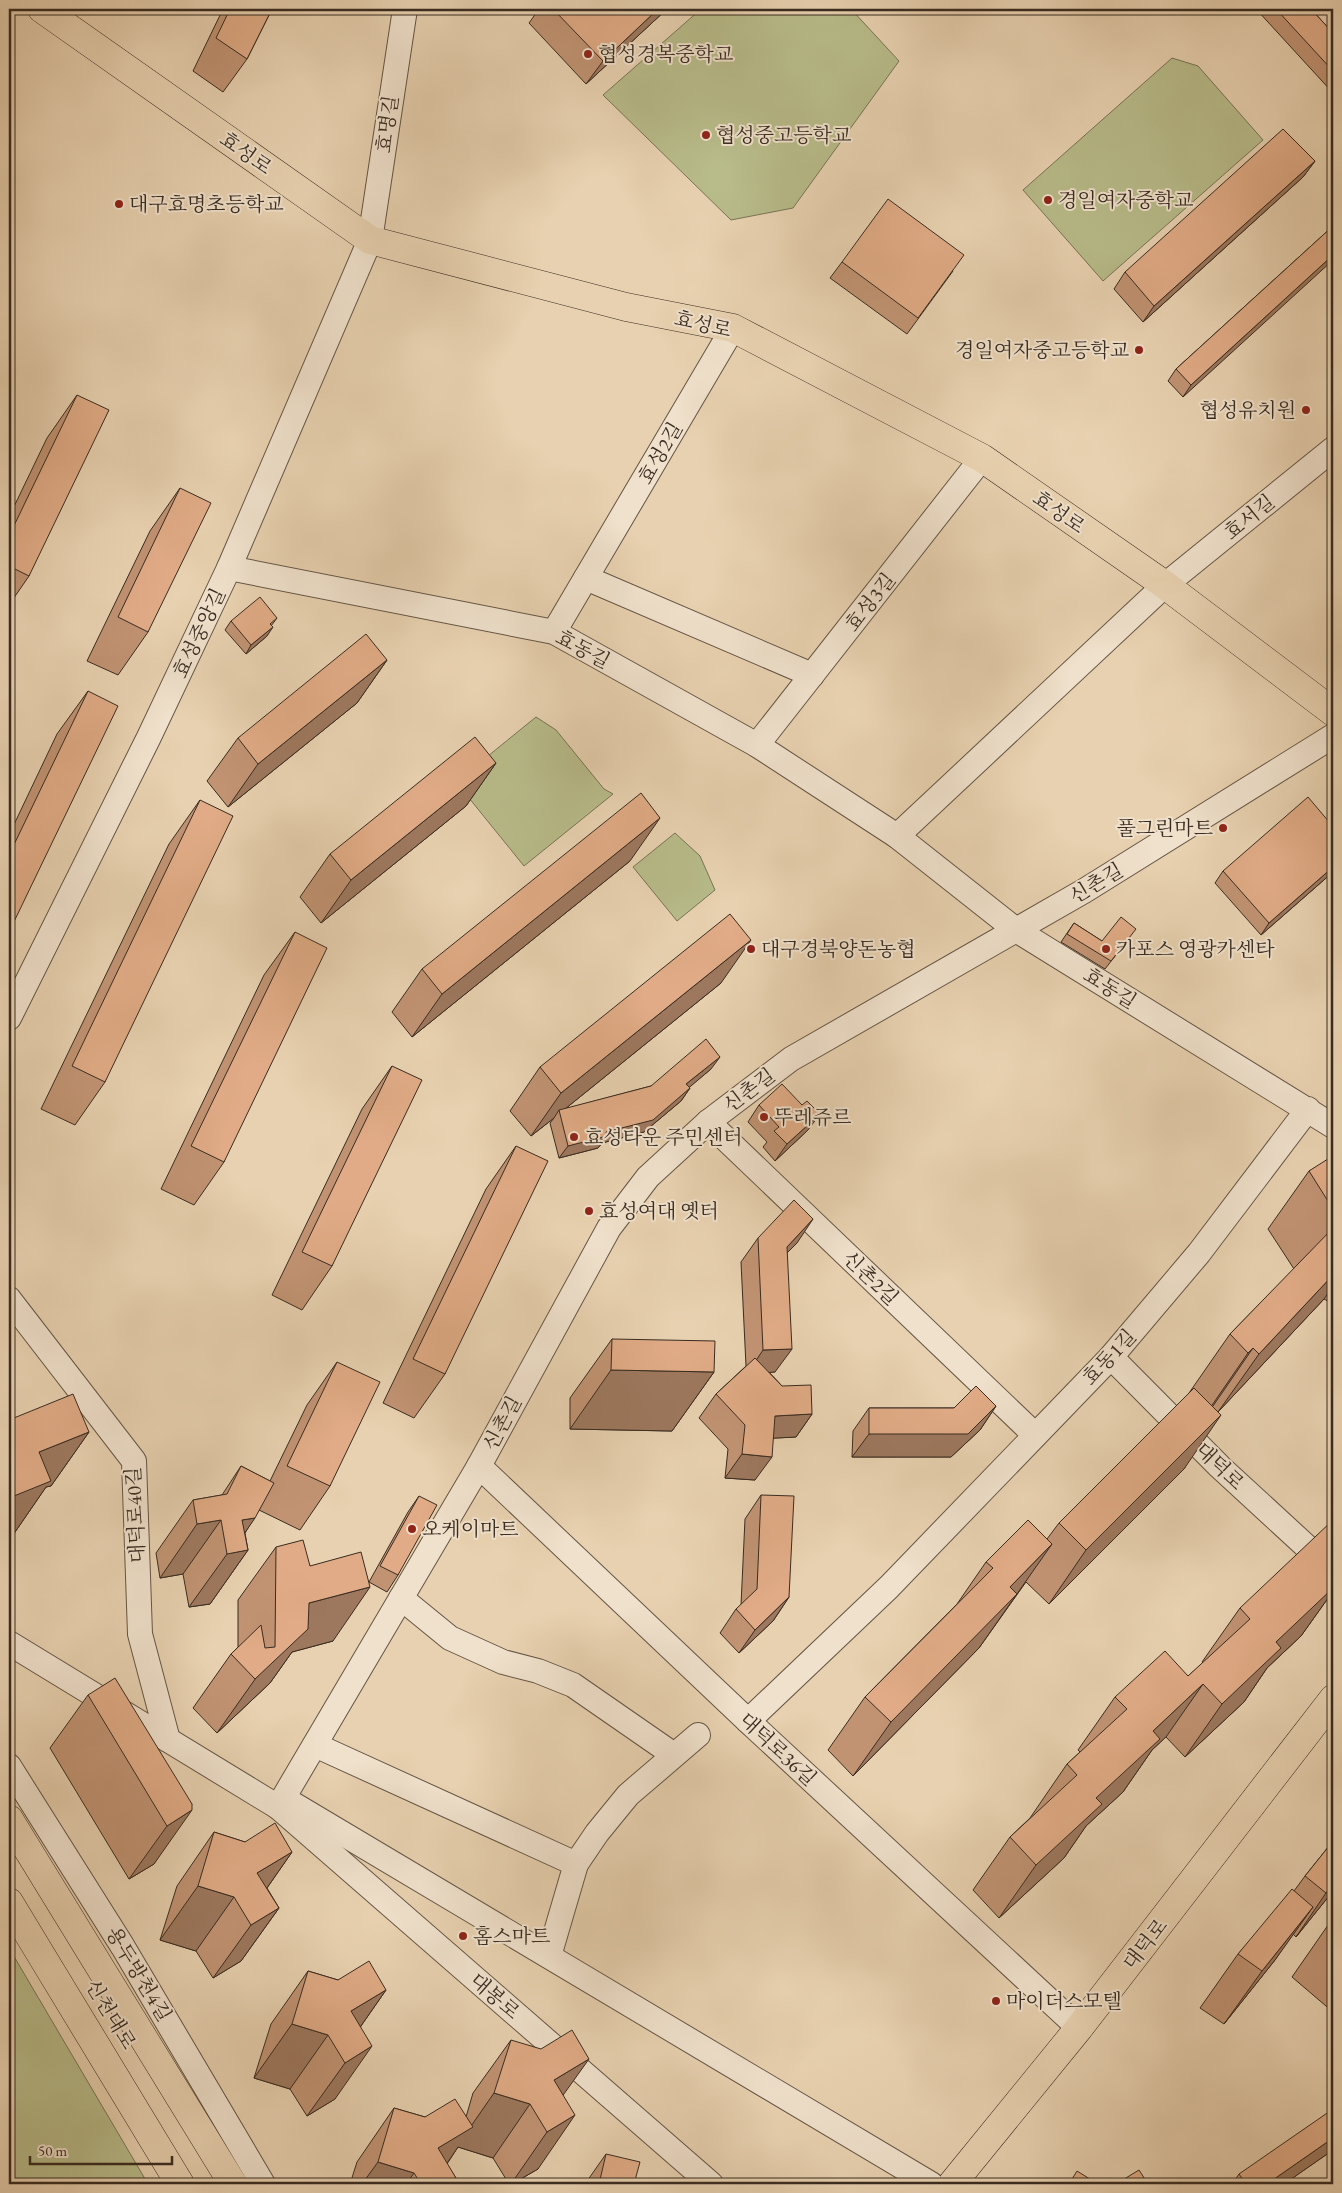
<svg xmlns="http://www.w3.org/2000/svg" width="1342" height="2193" viewBox="0 0 1342 2193" font-family="'EB Garamond','Noto Serif KR',serif">
<rect width="100%" height="100%" fill="#e8d1b0"/>
<filter id="stains"><feTurbulence type="fractalNoise" baseFrequency=".004" numOctaves="4"/><feColorMatrix values="0 0 0 0 .2 0 0 0 0 .09 0 0 0 0 .02 0 0 0 .5 -.17"/></filter>
<radialGradient id="worn" r=".72"><stop offset=".6" stop-color="#630" stop-opacity="0"/><stop offset="1" stop-color="#630" stop-opacity=".3"/></radialGradient>
<g fill="#b8bb8a" stroke="#787456">
<polygon points="701,9 851,9 899,61 793,208 731,220 603,95"/>
<polygon points="1172,58 1198,66 1263,140 1103,281 1023,190"/>
<polygon points="536,717 556,730 604,789 613,794 524,866 456,782"/>
<polygon points="675,833 700,856 715,890 677,921 633,867"/>
<polygon points="9,1948 148,2184 9,2184"/>
</g>
<g fill="none" stroke-linecap="round" stroke-linejoin="round">
<g stroke="#655545" stroke-width="26">
<g id="minor">
<polyline points="229,568 554,632 757,745 897,836 1016,930 1333,1126"/>
<polyline points="586,578 812,675"/>
<polyline points="554,632 733,328"/>
<polyline points="757,745 982,458"/>
<polyline points="897,836 1165,585 1333,449"/>
<polyline points="9,1018 149,737 229,568 370,240 405,9"/>
<polyline points="708,1122 1035,1435"/>
<polyline points="9,1299 134,1461 140,1634 168,1740"/>
<polyline points="1111,1357 1220,1467 1333,1571"/>
<polyline points="479,1466 748,1721 1079,2028"/>
<polyline points="401,1598 450,1638 503,1662 538,1671 573,1685 674,1755"/>
<polyline points="9,1643 278,1807 711,2184"/>
<polyline points="748,1721 889,1587 1111,1357 1199,1253 1308,1109"/>
<polyline points="315,1745 576,1864"/>
<polyline points="9,1766 123,1947 263,2184"/>
<polyline points="288,1801 931,2184"/>
<polyline points="278,1807 479,1466 609,1228 648,1177 708,1122 791,1059 1084,891 1333,736"/>
<polyline points="549,1956 576,1864 597,1833 628,1795 698,1735"/>
</g>
</g>
<g stroke="#392c21" stroke-width="29">
<g id="major">
<polyline points="42,9 370,240 626,307 733,328 982,458 1165,585 1333,712"/>
<polyline points="952,2184 1079,2028 1333,1699"/>
</g>
</g>
<g stroke="#392c21" stroke-width="29">
<g id="highway">
<polyline points="9,1819 233,2184"/>
<polyline points="9,1902 180,2184"/>
</g>
</g>
<use href="#minor" stroke="#f0e1cc" stroke-width="24"/>
<use href="#major" stroke="#e8d1b0" stroke-width="28"/>
<use href="#highway" stroke="#e8d1b0" stroke-width="28"/>
</g>
<g fill="#c19373" stroke="#392c21">
<polygon points="223,9 272,9 247,59 223,92 193,71"/>
<polygon points="539,9 667,9 586,84 529,23"/>
<polygon points="1256,9 1311,9 1333,33 1333,93"/>
<polygon points="1315,161 1303,177 1143,322 1114,289 1125,272"/>
<polygon points="1333,226 1183,397 1168,381 1176,369"/>
<polygon points="842,262 953,271 907,334 830,278"/>
<polygon points="77,395 29,576 9,605 9,517 47,438"/>
<polygon points="180,488 148,632 118,675 87,661 150,531"/>
<polygon points="277,618 271,626 267,636 246,654 225,630 231,621"/>
<polygon points="387,660 357,703 228,807 207,781 238,738"/>
<polygon points="88,691 9,932 9,835 57,734"/>
<polygon points="496,763 466,806 321,923 300,897 330,854"/>
<polygon points="200,800 105,1082 75,1125 41,1109 169,844"/>
<polygon points="1330,823 1333,872 1261,935 1215,883 1223,871"/>
<polygon points="630,861 412,1037 392,1012 422,969"/>
<polygon points="1074,923 1102,941 1130,937 1105,969 1061,942"/>
<polygon points="295,932 224,1162 194,1205 161,1189 264,975"/>
<polygon points="721,983 565,1109 651,1086 711,1069 689,1087 690,1088 681,1101 644,1132 602,1143 598,1148 559,1158 550,1123 554,1118 531,1136 510,1111 540,1067"/>
<polygon points="392,1066 332,1266 302,1310 272,1295 362,1109"/>
<polygon points="759,1105 808,1130 775,1161 763,1147 767,1142 748,1122"/>
<polygon points="516,1146 445,1374 414,1418 383,1403 486,1189"/>
<polygon points="1333,1160 1333,1304 1324,1299 1218,1412 1212,1406 1184,1469 1049,1604 1026,1582 979,1648 853,1776 828,1750 865,1697 957,1604 986,1562 1047,1539 1059,1523 1189,1393 1230,1334 1294,1269 1268,1229 1309,1171"/>
<polygon points="758,1238 797,1243 787,1253 775,1372 769,1372 782,1386 812,1414 796,1437 773,1438 755,1480 725,1478 728,1449 699,1418 716,1394 746,1366 741,1262"/>
<polygon points="612,1339 714,1372 672,1431 570,1429 570,1398"/>
<polygon points="337,1362 330,1486 300,1530 259,1510 245,1533 248,1550 210,1604 189,1607 183,1574 160,1578 156,1553 193,1500 222,1495 241,1466 270,1481 307,1405"/>
<polygon points="996,1406 980,1430 951,1457 852,1457 853,1431 869,1408 954,1408"/>
<polygon points="9,1420 89,1432 51,1486 46,1487 13,1535 9,1536"/>
<polygon points="761,1495 789,1597 773,1621 739,1653 720,1633 736,1609 741,1605 745,1519"/>
<polygon points="419,1496 398,1575 387,1592 369,1582 408,1512"/>
<polygon points="276,1547 310,1566 333,1641 292,1652 270,1683 217,1733 193,1708 231,1654 238,1647 238,1600"/>
<polygon points="1331,1594 1301,1636 1267,1668 1244,1702 1185,1757 1166,1737 1152,1750 1123,1792 1086,1826 1064,1858 999,1918 973,1890 1010,1837 1030,1818 1067,1764 1080,1752 1078,1750 1115,1697 1188,1676 1203,1663 1202,1662 1240,1608"/>
<polygon points="88,1695 192,1804 154,1864 129,1879 50,1748"/>
<polygon points="214,1832 245,1842 292,1852 267,1888 279,1908 241,1961 213,1978 196,1951 160,1940 177,1886"/>
<polygon points="1333,1841 1333,1891 1296,1937 1293,1934 1275,1960 1224,2024 1200,2008 1238,1954 1294,1891 1305,1876"/>
<polygon points="1333,1918 1333,2012 1292,1977"/>
<polygon points="308,1971 338,1980 386,1990 361,2026 335,2099 307,2116 290,2089 254,2078 271,2024"/>
<polygon points="511,2040 563,2095 538,2169 512,2184 509,2184 493,2158 458,2147 447,2164 459,2183 458,2184 350,2184 357,2162 394,2108 425,2117 466,2117 473,2093"/>
<polygon points="1333,2150 1284,2184 1232,2184 1239,2174"/>
<polygon points="606,2154 634,2184 585,2184"/>
</g>
<g fill="#9d785e" stroke="#392c21">
<polygon points="658,9 667,9 586,84 603,61"/>
<polygon points="1315,161 1303,177 1143,322 1154,306"/>
<polygon points="1333,255 1333,260 1183,397 1191,385"/>
<polygon points="273,627 267,636 246,654 251,645"/>
<polygon points="387,660 357,703 228,807 258,764"/>
<polygon points="496,763 466,806 321,923 351,880"/>
<polygon points="660,818 630,861 412,1037 442,994"/>
<polygon points="1333,867 1333,872 1261,935 1269,923"/>
<polygon points="751,940 721,983 560,1113 559,1110 554,1118 531,1136 561,1093"/>
<polygon points="720,1057 711,1069 678,1097 686,1084"/>
<polygon points="690,1088 681,1101 644,1132 602,1143 598,1148 559,1158 568,1146 606,1132"/>
<polygon points="820,1114 808,1130 775,1161 787,1144"/>
<polygon points="813,1219 797,1243 770,1270 787,1247"/>
<polygon points="1333,1275 1333,1286 1324,1299 1218,1412 1259,1354"/>
<polygon points="1253,1348 1213,1406 1208,1411 1248,1353"/>
<polygon points="792,1349 775,1372 747,1374 763,1350"/>
<polygon points="611,1370 714,1372 672,1431 570,1429"/>
<polygon points="996,1406 980,1430 951,1457 852,1457 869,1434"/>
<polygon points="812,1414 796,1437 759,1439 775,1416"/>
<polygon points="1221,1415 1184,1469 1049,1604 1086,1550"/>
<polygon points="89,1432 51,1486 46,1487 13,1535 9,1536 9,1504 14,1496 39,1452"/>
<polygon points="742,1454 772,1457 755,1480 725,1478"/>
<polygon points="255,1518 231,1553 248,1550 210,1604 189,1607 227,1554 242,1520"/>
<polygon points="221,1520 183,1574 160,1578 197,1524"/>
<polygon points="1052,1544 979,1648 853,1776 891,1722 1010,1587"/>
<polygon points="1333,1574 1333,1592 1331,1594 1301,1636 1267,1668 1244,1702 1185,1757 1222,1704 1276,1642"/>
<polygon points="370,1587 333,1641 292,1652 270,1683 217,1733 309,1603"/>
<polygon points="789,1597 773,1621 739,1653 755,1630"/>
<polygon points="1203,1684 1166,1737 1152,1750 1123,1792 1086,1826 1064,1858 999,1918 1036,1865 1096,1798 1153,1731"/>
<polygon points="192,1810 154,1864 129,1879 167,1826"/>
<polygon points="292,1852 255,1905 257,1873"/>
<polygon points="1333,1885 1333,1891 1296,1937 1326,1893"/>
<polygon points="198,1886 234,1897 196,1951 160,1940"/>
<polygon points="1313,1907 1275,1960 1224,2024 1262,1971"/>
<polygon points="279,1908 241,1961 213,1978 251,1925"/>
<polygon points="386,1990 349,2043 351,2011"/>
<polygon points="292,2024 328,2035 290,2089 254,2078"/>
<polygon points="372,2046 335,2099 307,2116 345,2063"/>
<polygon points="589,2059 551,2112 554,2080"/>
<polygon points="494,2093 530,2104 493,2158 458,2147 435,2181 438,2148 469,2129"/>
<polygon points="575,2115 538,2169 512,2184 511,2184 547,2132"/>
<polygon points="1333,2138 1333,2150 1284,2184 1267,2184"/>
<polygon points="378,2162 414,2173 406,2184 362,2184"/>
</g>
<g fill="#e0ab86" stroke="#392c21">
<polygon points="230,9 272,9 247,59 216,38"/>
<polygon points="553,9 658,9 603,61"/>
<polygon points="1276,9 1311,9 1333,33 1333,71"/>
<polygon points="1283,129 1315,161 1154,306 1125,272"/>
<polygon points="888,199 964,255 918,318 842,262"/>
<polygon points="1333,226 1333,255 1191,385 1176,369"/>
<polygon points="77,395 109,410 29,576 9,566 9,536"/>
<polygon points="180,488 211,503 148,632 118,617"/>
<polygon points="260,597 277,618 270,624 273,627 251,645 231,621"/>
<polygon points="366,634 387,660 258,764 238,738"/>
<polygon points="88,691 118,706 9,932 9,855"/>
<polygon points="475,737 496,763 351,880 330,854"/>
<polygon points="641,793 660,818 442,994 422,969"/>
<polygon points="1308,797 1330,823 1333,820 1333,867 1269,923 1223,871"/>
<polygon points="200,800 233,816 105,1082 72,1066"/>
<polygon points="730,914 751,940 561,1093 540,1067"/>
<polygon points="1121,917 1136,929 1111,961 1067,934 1074,923 1102,941"/>
<polygon points="295,932 327,948 224,1162 191,1146"/>
<polygon points="706,1039 720,1057 686,1084 690,1088 653,1120 606,1132 607,1136 568,1146 559,1110 651,1086"/>
<polygon points="392,1066 422,1080 332,1266 302,1252"/>
<polygon points="782,1084 802,1105 807,1101 820,1114 787,1144 774,1131 779,1127 759,1105"/>
<polygon points="516,1146 548,1161 445,1374 413,1359"/>
<polygon points="1331,1157 1333,1160 1333,1209 1309,1171"/>
<polygon points="794,1200 813,1219 787,1247 792,1349 763,1350 758,1238"/>
<polygon points="1333,1228 1333,1275 1259,1354 1253,1348 1248,1353 1230,1334"/>
<polygon points="612,1339 715,1341 714,1372 611,1370"/>
<polygon points="755,1358 782,1386 811,1385 812,1414 775,1416 772,1457 742,1454 745,1425 716,1394"/>
<polygon points="337,1362 380,1382 330,1486 287,1466"/>
<polygon points="976,1386 996,1406 968,1434 869,1434 869,1408 954,1408"/>
<polygon points="1194,1388 1221,1415 1086,1550 1059,1523"/>
<polygon points="73,1394 89,1432 39,1452 51,1481 14,1496 9,1483 9,1420"/>
<polygon points="241,1466 274,1483 255,1518 242,1520 248,1550 227,1554 221,1520 197,1524 193,1500 227,1494"/>
<polygon points="761,1495 794,1496 789,1597 755,1630 736,1609 757,1589"/>
<polygon points="419,1496 437,1505 398,1575 380,1566"/>
<polygon points="1028,1520 1052,1544 1010,1587 1017,1594 891,1722 865,1697 993,1568 986,1562"/>
<polygon points="1333,1520 1333,1574 1331,1575 1333,1577 1333,1588 1276,1642 1281,1648 1222,1704 1203,1684 1153,1731 1160,1739 1096,1798 1102,1804 1036,1865 1010,1837 1077,1775 1067,1764 1127,1709 1115,1697 1165,1651 1188,1676 1250,1619 1240,1608"/>
<polygon points="303,1540 310,1566 361,1552 370,1587 309,1603 308,1629 255,1679 231,1654 261,1625 265,1648 275,1647 276,1547"/>
<polygon points="115,1678 192,1804 192,1810 167,1826 88,1695"/>
<polygon points="275,1823 292,1852 257,1873 279,1908 251,1925 234,1897 198,1886 214,1832 245,1842"/>
<polygon points="1333,1841 1333,1885 1326,1893 1305,1876"/>
<polygon points="1292,1889 1313,1907 1262,1971 1238,1954"/>
<polygon points="369,1961 386,1990 351,2011 372,2046 345,2063 328,2035 292,2024 308,1971 338,1980"/>
<polygon points="572,2030 589,2059 554,2080 575,2115 547,2132 530,2104 494,2093 511,2040 541,2049"/>
<polygon points="455,2099 473,2127 438,2148 459,2183 457,2184 421,2184 414,2173 378,2162 394,2108 425,2117"/>
<polygon points="1333,2109 1333,2138 1267,2184 1246,2184 1239,2174"/>
<polygon points="606,2154 640,2162 634,2184 599,2184"/>
<polygon points="1139,2170 1148,2184 1116,2184"/>
<polygon points="1077,2171 1098,2184 1069,2184"/>
</g>
<g fill="#8f2418" stroke="#f0e1cc" stroke-width="2">
<circle cx="588" cy="54" r="5"/>
<circle cx="706" cy="135" r="5"/>
<circle cx="1048" cy="200" r="5"/>
<circle cx="119" cy="204" r="5"/>
<circle cx="1139" cy="350" r="5"/>
<circle cx="1306" cy="410" r="5"/>
<circle cx="1223" cy="828" r="5"/>
<circle cx="751" cy="949" r="5"/>
<circle cx="1106" cy="949" r="5"/>
<circle cx="764" cy="1117" r="5"/>
<circle cx="574" cy="1137" r="5"/>
<circle cx="589" cy="1211" r="5"/>
<circle cx="412" cy="1529" r="5"/>
<circle cx="463" cy="1936" r="5"/>
<circle cx="996" cy="2001" r="5"/>
</g>
<g text-anchor="middle" dominant-baseline="central" stroke-width="4" stroke-linejoin="round" paint-order="stroke">
<g font-size="20" fill="#392c21" stroke="#f0e1cc" text-anchor="start">
<text x="598" y="54">협성경복중학교</text>
<text x="716" y="135">협성중고등학교</text>
<text x="1058" y="200">경일여자중학교</text>
<text x="129" y="204">대구효명초등학교</text>
<text x="1129" y="350" text-anchor="end">경일여자중고등학교</text>
<text x="1296" y="410" text-anchor="end">협성유치원</text>
<text x="1213" y="828" text-anchor="end">풀그린마트</text>
<text x="761" y="949">대구경북양돈농협</text>
<text x="1116" y="949">카포스 영광카센타</text>
<text x="774" y="1117">뚜레쥬르</text>
<text x="584" y="1137">효성타운 주민센터</text>
<text x="599" y="1211">효성여대 옛터</text>
<text x="422" y="1529">오케이마트</text>
<text x="473" y="1936">홈스마트</text>
<text x="1006" y="2001">마이더스모텔</text>
</g>
<g font-size="20" fill="#392c21" stroke="#f0e1cc">
<text transform="translate(387 124) rotate(-82)">효명길</text>
<text transform="translate(246 153) rotate(35)">효성로</text>
<text transform="translate(703 324) rotate(13)">효성로</text>
<text transform="translate(660 453) rotate(-60)">효성2길</text>
<text transform="translate(1059 512) rotate(35)">효성로</text>
<text transform="translate(1249 517) rotate(-39)">효서길</text>
<text transform="translate(870 602) rotate(-52)">효성3길</text>
<text transform="translate(199 633) rotate(-65)">효성중앙길</text>
<text transform="translate(583 649) rotate(28)">효동길</text>
<text transform="translate(1096 883) rotate(-31)">신촌길</text>
<text transform="translate(1110 988) rotate(32)">효동길</text>
<text transform="translate(749 1090) rotate(-37)">신촌길</text>
<text transform="translate(871 1278) rotate(44)">신촌2길</text>
<text transform="translate(1109 1357) rotate(-47)">효동1길</text>
<text transform="translate(502 1423) rotate(-62)">신촌길</text>
<text transform="translate(1220 1466) rotate(44)">대덕로</text>
<text transform="translate(135 1515) rotate(-93)">대덕로40길</text>
<text transform="translate(778 1749) rotate(43)">대덕로36길</text>
<text transform="translate(1145 1944) rotate(-52)">대덕로</text>
<text transform="translate(139 1974) rotate(59)">용두방천4길</text>
<text transform="translate(495 1996) rotate(41)">대봉로</text>
<text transform="translate(111 2014) rotate(59)">신천대로</text>
</g>
</g>
<rect width="1342" height="2193" fill="none" stroke="#e8d1b0" stroke-width="30"/>
<rect x="10" y="10" width="1322" height="2173" fill="none" stroke="#392c21" stroke-width="2.5"/>
<rect x="15" y="15" width="1312" height="2163" fill="none" stroke="#392c21"/>
<path d="M30 2156v8h142v-8" fill="none" stroke="#392c21" stroke-width="2.5"/>
<text x="38" y="2156" font-size="15" fill="#392c21" stroke="#f0e1cc" stroke-width="4" paint-order="stroke">50 m</text>
<rect width="100%" height="100%" filter="url(#stains)"/>
<rect width="100%" height="100%" fill="url(#worn)"/>
</svg>
